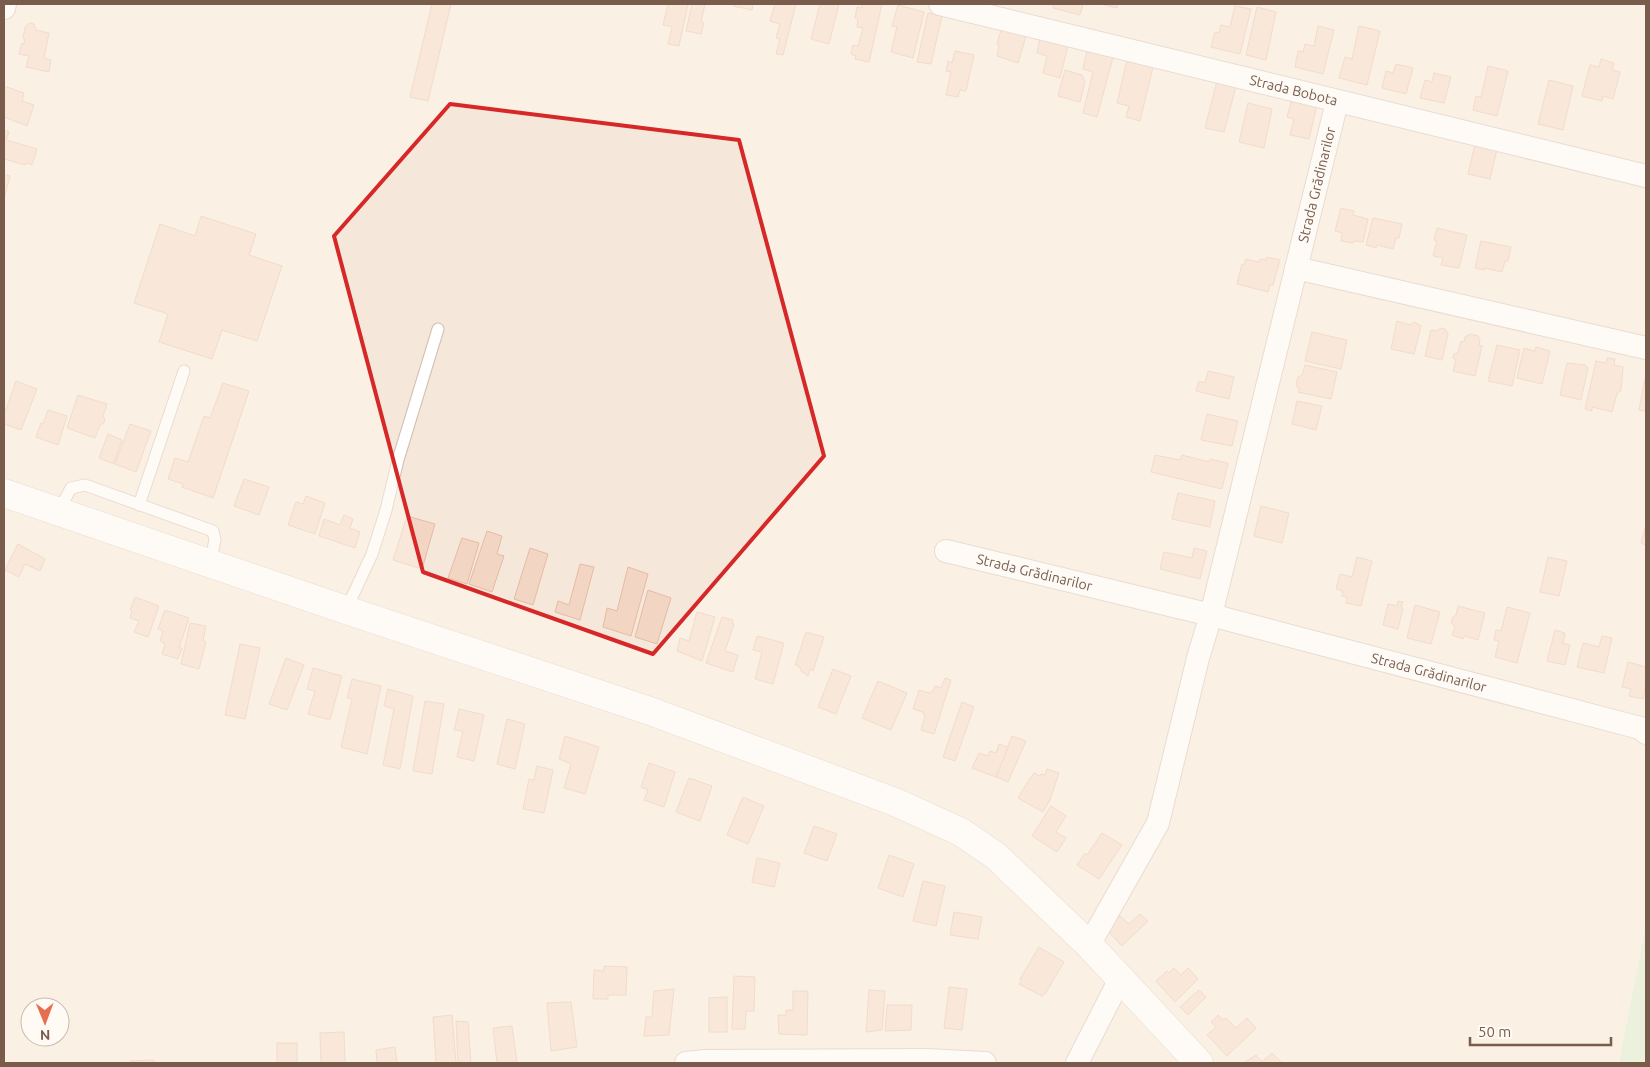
<svg xmlns="http://www.w3.org/2000/svg" width="1650" height="1067" viewBox="0 0 1650 1067" font-family="Ubuntu,sans-serif">
<rect width="100%" height="100%" fill="#fdf6ec"/>
<path fill="#f5e8da" fill-rule="evenodd" d="M4,4H1646V1063H4ZM30,1007H60V1037H30Z"/>
<polygon fill="#d8ecc9" points="1646,925 1646,1063 1619,1063"/>
<g fill="#f3d5c3" stroke="#e6bba3">
<polygon points="432,4 451,4 428,101 410,97"/>
<polygon points="668,4 688,4 679,46 668,44 672,27 663,25"/>
<polygon points="692,4 705,4 701,22 704,23 701,34 686,31"/>
<polygon points="733,4 753,4 752,10 733,6"/>
<polygon points="775,4 796,4 783,55 776,54 780,39 776,38 780,24 770,21"/>
<polygon points="820,4 839,4 829,44 811,39"/>
<polygon points="862,4 882,4 869,62 855,59 856,56 851,54 853,45 858,46 863,28 857,27 858,18 855,18 857,7 861,8"/>
<polygon points="1054,4 1083,4 1080,15 1053,8"/>
<polygon points="1101,4 1118,4 1117,8"/>
<polygon points="898,5 924,12 913,58 891,52 897,27 892,26"/>
<polygon points="1235,6 1251,9 1240,54 1211,47 1215,32 1219,33 1221,25 1230,27"/>
<polygon points="1257,7 1276,12 1266,60 1246,55"/>
<polygon points="928,13 942,16 931,64 917,62"/>
<polygon points="30,23 34,24 36,30 49,33 44,58 51,60 49,72 26,67 29,56 19,54 22,43 24,44 25,39 23,38 25,27"/>
<polygon points="1318,26 1334,30 1323,74 1295,67 1298,51 1303,52 1305,44 1314,46"/>
<polygon points="1359,26 1380,31 1367,85 1339,78 1345,57 1352,59"/>
<polygon points="1001,30 1026,36 1018,63 997,56 999,45 997,44"/>
<polygon points="1040,39 1068,46 1060,78 1043,73 1047,56 1037,53"/>
<polygon points="1087,50 1113,57 1097,117 1083,113 1093,72 1083,69"/>
<polygon points="955,51 974,55 966,91 960,90 958,97 946,95 951,72 946,71 948,61 952,63"/>
<polygon points="1601,59 1614,63 1612,70 1620,72 1613,99 1603,96 1602,101 1582,96 1590,65 1599,67"/>
<polygon points="1127,60 1153,67 1140,121 1126,117 1129,106 1117,103"/>
<polygon points="1396,64 1413,68 1406,94 1382,88 1386,71 1393,73"/>
<polygon points="1488,66 1508,71 1497,116 1473,110 1476,96 1481,97"/>
<polygon points="1065,70 1082,75 1085,82 1080,102 1058,96"/>
<polygon points="1434,73 1451,77 1444,103 1420,98 1425,80 1432,82"/>
<polygon points="1549,80 1573,86 1563,130 1538,124"/>
<polygon points="1217,81 1236,86 1224,132 1205,128"/>
<polygon points="4,86 24,93 22,101 34,105 27,126 4,117"/>
<polygon points="1292,99 1317,105 1309,139 1290,135 1294,119 1287,117"/>
<polygon points="1248,103 1272,109 1264,148 1239,142"/>
<polygon points="4,130 9,132 6,140 37,149 32,165 26,163 25,165 4,159"/>
<polygon points="1476,140 1498,145 1490,179 1468,174"/>
<polygon points="4,174 10,176 4,199"/>
<polygon points="1341,208 1354,211 1353,215 1368,219 1363,242 1354,241 1353,243 1341,241 1342,233 1335,231"/>
<polygon points="201,216 256,234 249,255 282,266 257,341 222,330 212,359 159,342 168,314 134,303 160,224 195,236"/>
<polygon points="1373,218 1402,224 1399,238 1396,238 1393,249 1377,245 1376,248 1366,245"/>
<polygon points="1437,228 1467,235 1459,268 1441,265 1443,258 1433,256 1437,241 1434,240"/>
<polygon points="1481,241 1511,247 1508,261 1505,261 1502,272 1485,268 1485,270 1475,268"/>
<polygon points="1267,257 1280,260 1273,285 1270,285 1268,292 1237,284 1242,264 1244,265 1246,259 1259,262 1260,259 1266,260"/>
<polygon points="1397,321 1410,325 1414,322 1421,326 1414,354 1391,349"/>
<polygon points="1441,328 1445,329 1448,334 1442,360 1425,356 1431,330 1437,331"/>
<polygon points="1312,332 1347,340 1341,369 1305,361"/>
<polygon points="1470,334 1478,336 1480,340 1479,345 1482,346 1475,376 1453,371 1456,360 1453,358 1454,354 1458,352 1461,341 1464,342 1465,337"/>
<polygon points="1497,345 1520,350 1512,386 1488,381"/>
<polygon points="1536,347 1550,351 1542,384 1517,378 1524,348 1535,351"/>
<polygon points="1607,358 1615,359 1614,365 1623,367 1621,391 1617,393 1612,412 1592,407 1592,411 1585,409 1596,361 1606,363"/>
<polygon points="1567,363 1585,365 1588,368 1581,400 1560,395"/>
<polygon points="1305,365 1337,372 1331,399 1298,392 1299,389 1296,385 1298,377 1302,375"/>
<polygon points="1208,371 1234,377 1229,399 1196,391 1199,381 1205,383"/>
<polygon points="1645,378 1646,378 1646,411 1639,410"/>
<polygon points="16,381 37,389 21,430 4,424 4,409 6,410"/>
<polygon points="223,383 249,391 213,498 182,487 183,484 168,479 175,458 188,462 204,416 210,418"/>
<polygon points="78,395 107,404 103,416 105,420 104,423 100,425 95,438 67,428"/>
<polygon points="1297,401 1322,406 1316,430 1292,424"/>
<polygon points="48,410 67,416 58,445 36,437 41,423 43,424"/>
<polygon points="1207,414 1238,421 1232,446 1201,440"/>
<polygon points="130,424 151,431 136,472 115,464"/>
<polygon points="108,434 122,440 114,464 99,458"/>
<polygon points="1155,455 1180,460 1182,455 1209,462 1210,459 1228,463 1222,489 1151,472"/>
<polygon points="244,479 269,487 259,515 234,506"/>
<polygon points="1178,493 1215,501 1210,527 1172,519"/>
<polygon points="306,496 325,503 315,534 288,525 296,502 303,504"/>
<polygon points="1261,506 1289,513 1282,543 1254,536"/>
<polygon points="344,515 353,519 350,528 360,532 355,548 319,536 324,519 340,525"/>
<polygon points="407,516 435,524 422,569 393,560"/>
<polygon points="1646,525 1646,545 1641,543"/>
<polygon points="487,531 502,536 497,554 504,556 492,592 469,584"/>
<polygon points="462,538 479,543 467,584 448,578"/>
<polygon points="18,544 45,559 40,571 25,564 19,577 5,570"/>
<polygon points="530,548 548,554 533,605 514,599"/>
<polygon points="1194,548 1207,551 1200,579 1160,569 1164,552 1192,558"/>
<polygon points="1357,557 1372,561 1361,606 1346,603 1347,597 1342,596 1343,591 1336,589 1340,574 1352,577"/>
<polygon points="1548,557 1567,561 1559,596 1540,592"/>
<polygon points="580,564 594,567 580,620 555,612 558,601 569,605"/>
<polygon points="628,567 648,574 631,636 603,627 607,608 617,611"/>
<polygon points="648,590 671,598 657,644 635,637"/>
<polygon points="135,597 159,606 148,637 134,632 139,621 130,618 132,611 130,610"/>
<polygon points="1398,601 1403,602 1401,607 1403,608 1398,629 1383,625 1388,604 1397,606"/>
<polygon points="1415,605 1440,612 1431,644 1407,638"/>
<polygon points="1458,606 1485,613 1478,640 1464,636 1463,639 1452,635 1455,627 1451,623 1453,617 1456,615"/>
<polygon points="1507,607 1530,613 1517,663 1495,657 1499,641 1494,640 1496,630 1501,631"/>
<polygon points="165,610 189,618 179,648 182,648 178,659 162,654 165,644 160,641 163,631 158,629"/>
<polygon points="697,612 715,617 702,661 677,651 680,638 689,641"/>
<polygon points="722,617 733,620 732,623 734,624 725,651 738,655 733,672 706,663"/>
<polygon points="190,623 206,626 203,641 206,642 199,669 181,664"/>
<polygon points="1555,630 1565,633 1563,643 1570,645 1565,665 1547,661"/>
<polygon points="806,632 824,637 813,671 810,669 808,676 802,672 799,666 795,665"/>
<polygon points="757,636 784,643 773,684 755,679 762,652 753,650"/>
<polygon points="1602,636 1612,638 1604,673 1577,667 1583,643 1599,647"/>
<polygon points="240,644 260,648 245,719 225,715"/>
<polygon points="286,658 304,665 287,710 269,704"/>
<polygon points="1628,662 1646,667 1646,684 1643,699 1629,696 1631,689 1622,687"/>
<polygon points="313,668 342,676 330,720 308,714 315,691 307,689"/>
<polygon points="833,669 851,676 836,714 818,707"/>
<polygon points="945,678 951,680 934,734 921,730 925,717 923,712 913,709 919,690 929,693 933,691 935,686 941,688"/>
<polygon points="352,679 381,686 367,754 341,747 352,699 347,698"/>
<polygon points="878,681 907,693 891,730 862,718"/>
<polygon points="388,689 413,696 400,769 383,765 394,709 384,706"/>
<polygon points="425,701 444,704 432,774 413,771"/>
<polygon points="962,702 974,707 955,761 943,757"/>
<polygon points="459,709 484,715 474,761 457,757 463,731 454,730"/>
<polygon points="507,719 525,724 515,769 497,764"/>
<polygon points="565,736 599,747 585,794 564,788 571,764 559,759"/>
<polygon points="1012,736 1026,741 1008,782 996,777"/>
<polygon points="999,744 1008,747 996,777 972,768 979,753 988,756 990,751 996,753"/>
<polygon points="649,763 675,772 664,807 644,800 648,790 641,787"/>
<polygon points="537,766 553,770 544,813 523,809 529,779 534,780"/>
<polygon points="1047,769 1059,773 1050,800 1043,812 1018,798 1030,778 1031,778 1034,773 1040,776 1041,774 1045,775"/>
<polygon points="689,778 712,786 700,821 676,812"/>
<polygon points="743,797 764,806 748,844 727,835"/>
<polygon points="1051,806 1066,816 1056,832 1066,838 1057,852 1032,836"/>
<polygon points="814,826 837,834 827,861 804,853"/>
<polygon points="1102,833 1122,845 1099,879 1077,865 1085,853 1087,855"/>
<polygon points="889,855 914,864 903,897 878,888"/>
<polygon points="757,858 780,863 774,887 752,882"/>
<polygon points="923,881 945,886 936,926 913,921"/>
<polygon points="954,912 982,917 978,939 950,935"/>
<polygon points="1140,914 1148,921 1122,946 1106,929 1120,916 1129,924"/>
<polygon points="1039,947 1064,962 1045,994 1043,994 1042,996 1019,984 1022,980 1020,979"/>
<polygon points="604,966 627,967 626,995 608,995 608,999 593,999 594,970 604,971"/>
<polygon points="1174,968 1181,975 1188,968 1198,979 1175,1002 1156,981 1167,971 1169,973"/>
<polygon points="734,976 755,977 754,1011 746,1011 745,1029 732,1029"/>
<polygon points="949,987 967,989 962,1030 944,1028"/>
<polygon points="674,989 669,1035 644,1036 646,1017 652,1017 654,991"/>
<polygon points="869,990 885,991 882,1030 866,1032"/>
<polygon points="1199,990 1206,997 1188,1015 1180,1007"/>
<polygon points="793,991 808,991 807,1035 779,1034 778,1015 786,1015 786,1010 793,1010"/>
<polygon points="727,997 727,1032 709,1032 709,998"/>
<polygon points="571,1002 577,1047 551,1051 547,1003"/>
<polygon points="887,1005 912,1005 911,1030 885,1031"/>
<polygon points="452,1015 456,1063 436,1063 433,1017"/>
<polygon points="1218,1015 1223,1020 1226,1018 1236,1028 1247,1018 1256,1028 1227,1056 1207,1035 1216,1027 1211,1022"/>
<polygon points="456,1021 468,1022 471,1063 458,1063"/>
<polygon points="512,1026 517,1062 497,1063 493,1028"/>
<polygon points="344,1032 345,1063 321,1063 320,1033"/>
<rect x="277" y="1043" width="20" height="20"/>
<polygon points="395,1047 397,1063 377,1063 376,1050"/>
<polygon points="1272,1053 1282,1063 1244,1063 1256,1055 1262,1062"/>
<polygon points="154,1060 154,1063 130,1063 130,1061"/>
</g>
<g fill="none" stroke-linecap="round" stroke-linejoin="round">
<g stroke="#d1beb0" stroke-width="13">
<g id="lane">
<polyline points="139,505 184,371"/>
<polyline points="58,512 71,488 85,485 213,531 215,540 210,563"/>
<polyline points="346,610 372,554 386,510 398,460 438,329"/>
</g>
</g>
<g stroke="#d1beb0" stroke-width="24">
<g id="street">
<path id="s1" d="M940,4L1646,176"/>
<polyline points="4,8 5,4"/>
<polyline points="1296,268 1646,348"/>
<path id="s2" d="M946,551L1211,615L1640,728L1646,733"/>
<path id="s3" d="M1089,945L1158,823L1198,658L1211,615L1337,102"/>
<polyline points="686,1063 705,1061 926,1060 985,1063"/>
<polyline points="1077,1063 1120,979"/>
</g>
</g>
<g stroke="#d6c0b0" stroke-width="29">
<polyline id="secondary" points="4,493 346,610 650,711 895,802 961,832 996,856 1089,945 1199,1063"/>
</g>
<use href="#lane" stroke="#fff" stroke-width="11"/>
<use href="#street" stroke="#fff" stroke-width="22"/>
<use href="#secondary" stroke="#fff" stroke-width="28"/>
</g>
<path d="M0 0H1650V1067H0ZM450,104L739,140L824,456L653,654L423,572L334,236Z" fill="#fdf6ec" fill-opacity=".55" fill-rule="evenodd"/>
<path fill="none" stroke="#d62828" stroke-width="4" stroke-linejoin="round" d="M450,104L739,140L824,456L653,654L423,572L334,236Z"/>
<g text-anchor="middle" dominant-baseline="central" stroke-width="4.5" stroke-linejoin="round" paint-order="stroke">
<g font-size="14" fill="#7a5c4d" stroke="#fffaf3">
<text stroke="none"><textPath href="#s1" startOffset="364">Strada Bobota</textPath></text>
<text stroke="none"><textPath href="#s3" startOffset="798">Strada Grădinarilor</textPath></text>
<text stroke="none"><textPath href="#s2" startOffset="91">Strada Grădinarilor</textPath></text>
<text stroke="none"><textPath href="#s2" startOffset="498">Strada Grădinarilor</textPath></text>
</g>
</g>
<rect width="1650" height="1067" fill="none" stroke="#7a5c4d" stroke-width="10"/>
<g transform="translate(45 1022) rotate(179)"><circle r="24" fill="#fffaf3" stroke="#cabbb1"/>
<path d="M0-4L9 19L0 12L-9 19Z" fill="#e76f51"/>
<text y="-8" font-size="14" font-weight="bold" text-anchor="middle" fill="#7a5c4d">N</text>
</g>
<path d="M1470 1037v8h141v-8" fill="none" stroke="#7a5c4d" stroke-width="2.5"/>
<text x="1478" y="1037" font-size="15" fill="#7a5c4d" stroke="#fffaf3" stroke-width="4" paint-order="stroke">50 m</text>
</svg>
